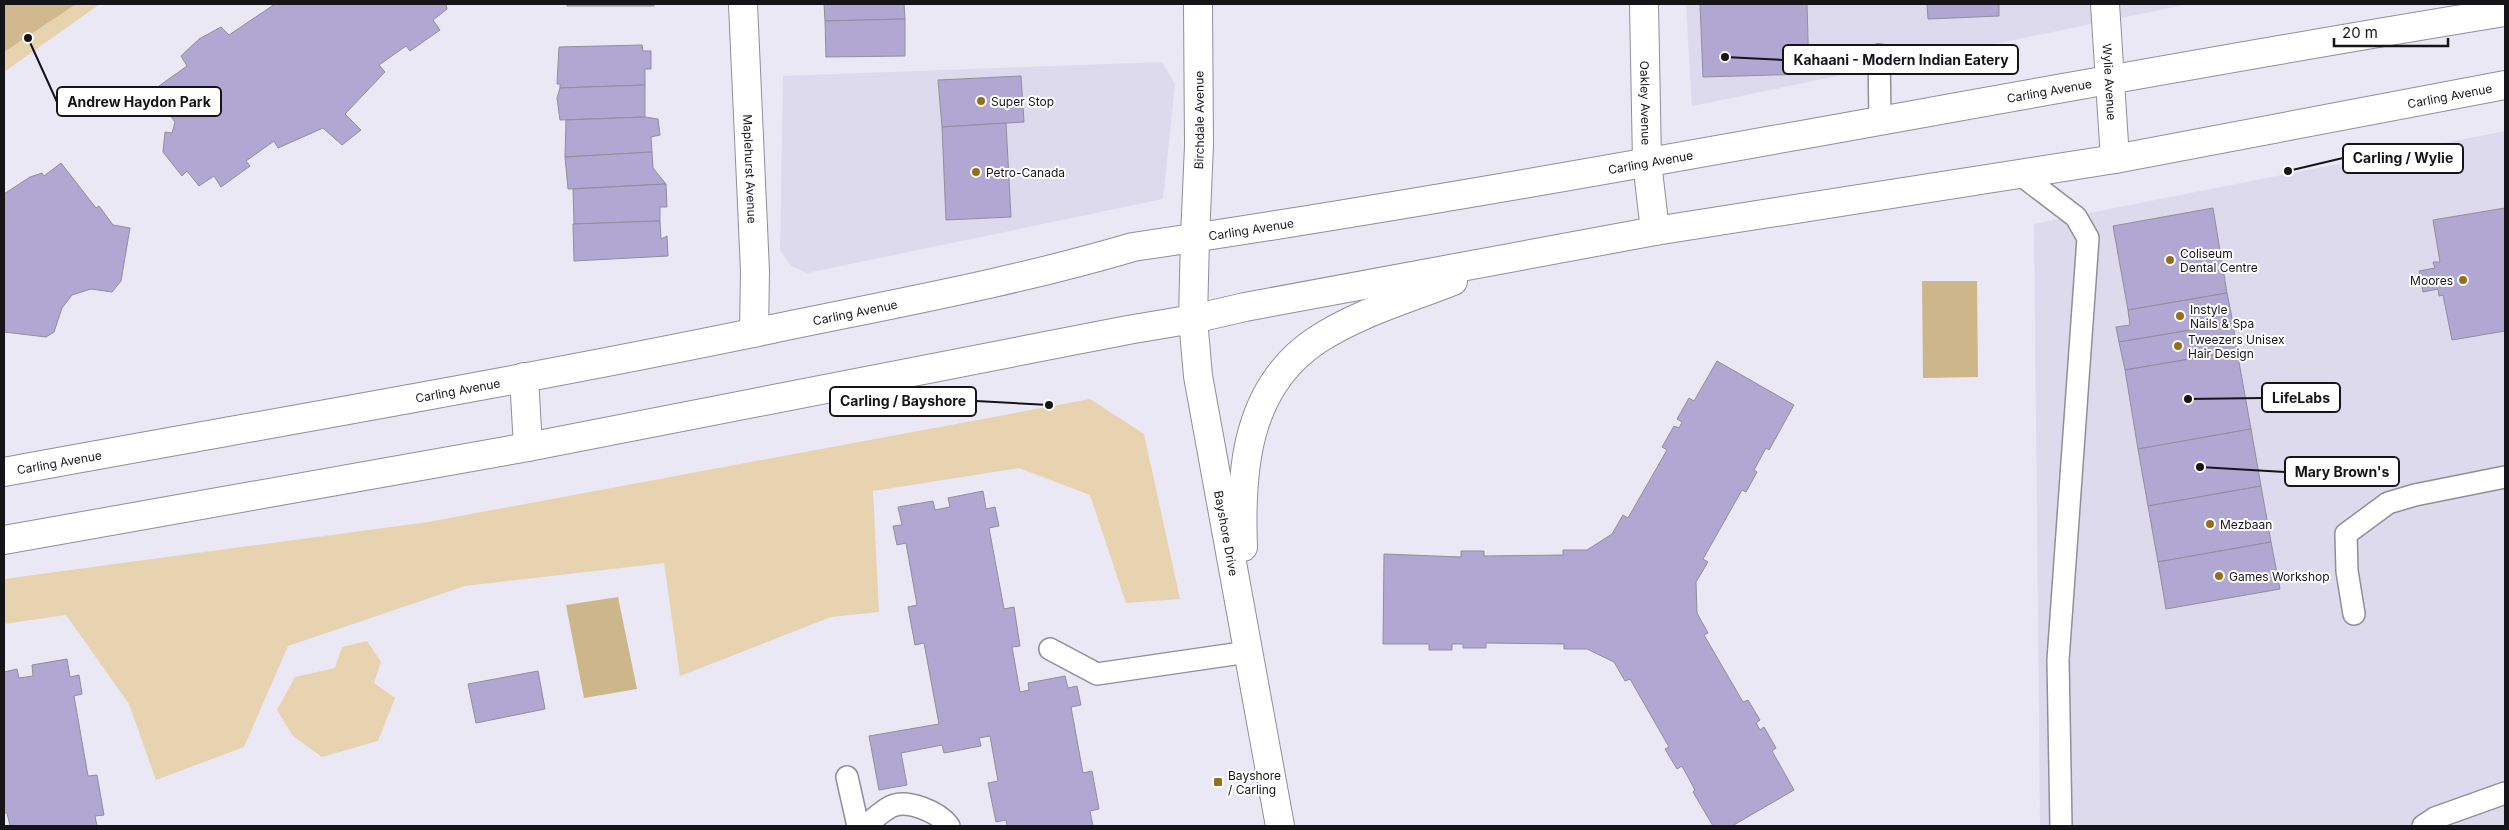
<svg xmlns="http://www.w3.org/2000/svg" width="2509" height="830" viewBox="0 0 2509 830" font-family="Inter,sans-serif">
<rect width="100%" height="100%" fill="#eae8f4"/>
<g fill="#dddaed">
<polygon points="1686,4 2189,4 1692,106"/>
<polygon points="1162,62 1175,84 1163,199 807,273 791,266 780,250 783,76"/>
<polygon points="2505,131 2505,826 2040,826 2034,224"/>
</g>
<g fill="#e7d3b0">
<polygon points="4,4 100,4 4,72"/>
<polygon points="1090,399 1144,434 1180,599 1126,603 1090,495 1019,468 873,491 879,612 831,617 680,676 664,563 465,586 288,646 244,747 156,780 129,704 66,615 4,624 4,579 428,522"/>
<polygon points="367,641 381,662 374,683 395,698 378,741 322,757 293,736 277,710 295,677 335,668 342,647"/>
</g>
<polygon fill="#d1b88e" points="4,4 76,4 4,52"/>
<g fill="#ceb68b">
<polygon points="1922,281 1977,281 1978,377 1923,378"/>
<polygon points="618,597 637,689 584,698 566,605"/>
</g>
<g fill="#b0a7d3" stroke="#918f9a">
<polygon points="275,4 446,4 447,9 433,20 440,30 410,51 406,46 379,65 385,72 345,114 361,130 342,145 323,128 278,148 274,141 246,161 250,166 221,187 214,176 199,186 187,171 182,176 163,152 165,132 172,133 175,122 152,91 187,66 181,56 199,39 221,27 229,35"/>
<rect x="567" y="4" width="87" height="2"/>
<polygon points="824,4 904,4 905,19 825,21"/>
<polygon points="1700,4 1807,4 1809,74 1703,77"/>
<polygon points="1927,4 1999,4 1999,16 1928,19"/>
<polygon points="905,19 905,56 826,57 825,21"/>
<polygon points="642,45 643,51 651,51 651,69 645,69 645,85 560,88 560,84 557,84 559,47"/>
<polygon points="1021,76 1024,122 942,127 938,80"/>
<polygon points="645,85 645,117 560,120 557,98 560,88"/>
<polygon points="645,117 658,119 660,135 651,137 652,152 565,157 566,120"/>
<polygon points="1006,123 1011,217 946,220 942,127"/>
<polygon points="652,152 653,168 666,184 568,189 565,157"/>
<polygon points="61,163 96,208 99,206 113,225 130,228 121,281 112,292 91,289 72,295 62,308 54,332 46,337 4,332 4,194 30,177 42,173 44,176"/>
<polygon points="666,184 667,207 660,207 660,221 574,224 573,189"/>
<polygon points="2213,208 2227,293 2128,310 2113,226"/>
<polygon points="2505,208 2505,331 2452,340 2443,295 2439,296 2438,289 2423,292 2419,271 2435,268 2433,262 2440,262 2433,220"/>
<polygon points="660,221 661,239 667,236 668,256 574,261 573,224"/>
<polygon points="2227,293 2233,323 2119,342 2116,327 2130,325 2128,310"/>
<polygon points="2233,323 2237,351 2125,370 2119,342"/>
<polygon points="2237,351 2251,429 2138,449 2125,370"/>
<polygon points="1717,361 1794,405 1769,450 1766,448 1754,470 1757,472 1746,492 1742,490 1703,559 1708,562 1696,582 1697,613 1708,633 1704,635 1743,702 1748,700 1760,720 1756,723 1760,730 1764,727 1776,748 1772,751 1794,790 1732,826 1713,826 1693,792 1695,790 1682,766 1677,769 1665,749 1669,747 1630,679 1625,681 1614,662 1587,649 1564,649 1564,644 1486,643 1486,648 1463,648 1463,644 1452,644 1452,650 1429,650 1429,644 1383,644 1384,554 1461,557 1461,551 1484,551 1484,556 1563,555 1563,550 1587,550 1612,534 1623,515 1628,518 1667,450 1662,447 1674,426 1679,428 1682,422 1677,419 1689,398 1694,401"/>
<polygon points="2251,429 2261,486 2148,506 2138,449"/>
<polygon points="2261,486 2271,542 2158,562 2148,506"/>
<polygon points="983,491 986,509 995,507 999,526 989,528 1004,609 1014,607 1020,646 1012,647 1020,692 1029,690 1028,683 1065,676 1068,688 1077,686 1081,705 1071,707 1083,773 1092,771 1099,809 1090,811 1093,826 1007,826 1006,820 996,822 988,783 998,781 990,736 979,738 981,746 944,753 942,745 901,753 907,785 879,790 869,736 939,724 924,643 915,645 908,607 917,605 906,543 897,545 893,526 902,525 898,507 933,501 935,510 950,507 948,498"/>
<polygon points="2271,542 2280,589 2166,609 2158,562"/>
<polygon points="67,659 70,677 79,675 82,694 74,696 88,776 97,775 104,815 95,816 97,826 10,826 7,813 4,813 4,672 17,669 19,678 33,676 32,665"/>
<polygon points="538,671 545,709 476,723 468,684"/>
</g>
<g fill="none" stroke-linecap="round" stroke-linejoin="round">
<g stroke="#908e99" stroke-width="24">
<g id="lane">
<polyline points="1879,55 1880,119"/>
<polyline points="2021,175 2076,217 2088,238 2058,660 2061,826"/>
<polyline points="2354,614 2347,571 2346,534 2388,503 2415,495 2505,477"/>
<polyline points="1050,649 1097,674 1248,652"/>
<polyline points="847,777 858,826"/>
<path d="M865,826C873,820 881,812 890,807C906,798 939,812 949,826"/>
<polyline points="2423,826 2435,818 2505,793"/>
</g>
</g>
<g stroke="#908e99" stroke-width="30">
<g id="street">
<path id="s1" d="M743,4L755,271L754,333"/>
<path id="s2" d="M1644,4L1647,162L1655,231"/>
<path id="s3" d="M2105,4L2115,159"/>
<path id="s4" d="M1195,238L1199,145L1198,4"/>
</g>
</g>
<g stroke="#908e99" stroke-width="30">
<g id="secondary">
<path id="s5" d="M1195,238L1193,319L1198,376L1280,826"/>
<polyline points="524,377 528,447"/>
<path id="s6" d="M4,472C260,425 517,382 772,329C892,304 1015,282 1133,247C1592,179 2047,86 2505,12"/>
<path id="s7" d="M4,540L528,447L1128,330L1193,319L1245,307L1655,231L2115,159L2505,85"/>
<path d="M1243,547C1240,470 1246,387 1317,340C1358,313 1408,299 1453,281"/>
</g>
</g>
<use href="#lane" stroke="#fff" stroke-width="21"/>
<use href="#street" stroke="#fff" stroke-width="28"/>
<use href="#secondary" stroke="#fff" stroke-width="28"/>
</g>
<g fill="#966e19" stroke="#fff" stroke-width="2">
<circle cx="981" cy="101" r="5"/>
<circle cx="976" cy="172" r="5"/>
<circle cx="2170" cy="260" r="5"/>
<circle cx="2463" cy="280" r="5"/>
<circle cx="2180" cy="316" r="5"/>
<circle cx="2178" cy="346" r="5"/>
<circle cx="2210" cy="524" r="5"/>
<circle cx="2219" cy="576" r="5"/>
<rect x="1213" y="777" width="10" height="10" rx="2.5"/>
</g>
<g text-anchor="middle" dominant-baseline="central" stroke-width="4" stroke-linejoin="round" paint-order="stroke">
<g font-size="12" fill="#151418" stroke="#fff">
<text stroke="none"><textPath href="#s3" startOffset="78">Wylie Avenue</textPath></text>
<text stroke="none"><textPath href="#s6" startOffset="2081">Carling Avenue</textPath></text>
<text stroke="none"><textPath href="#s7" startOffset="2486">Carling Avenue</textPath></text>
<text stroke="none"><textPath href="#s2" startOffset="99">Oakley Avenue</textPath></text>
<text stroke="none"><textPath href="#s4" startOffset="118">Birchdale Avenue</textPath></text>
<text stroke="none"><textPath href="#s6" startOffset="1676">Carling Avenue</textPath></text>
<text stroke="none"><textPath href="#s1" startOffset="165">Maplehurst Avenue</textPath></text>
<text stroke="none"><textPath href="#s6" startOffset="1271">Carling Avenue</textPath></text>
<text stroke="none"><textPath href="#s6" startOffset="866">Carling Avenue</textPath></text>
<text stroke="none"><textPath href="#s6" startOffset="461">Carling Avenue</textPath></text>
<text stroke="none"><textPath href="#s6" startOffset="56">Carling Avenue</textPath></text>
<text stroke="none"><textPath href="#s5" startOffset="298">Bayshore Drive</textPath></text>
</g>
<g font-size="12" fill="#151418" stroke="#fff" text-anchor="start">
<text x="991" y="101">Super Stop</text>
<text x="986" y="172">Petro-Canada</text>
<text x="2180" y="253">Coliseum<tspan x="2180" dy="14">Dental Centre</tspan></text>
<text x="2453" y="280" text-anchor="end">Moores</text>
<text x="2190" y="309">Instyle<tspan x="2190" dy="14">Nails &amp; Spa</tspan></text>
<text x="2188" y="339">Tweezers Unisex<tspan x="2188" dy="14">Hair Design</tspan></text>
<text x="2220" y="524">Mezbaan</text>
<text x="2229" y="576">Games Workshop</text>
<text x="1228" y="775">Bayshore<tspan x="1228" dy="14">/ Carling</tspan></text>
</g>
</g>
<path fill="none" stroke="#151418" stroke-width="2" d="M1725 57L1783 60M28 38L57 102M2288 171L2343 158M2188 399L2262 398M1049 405L976 401M2200 467L2285 472"/>
<g fill="#151418" stroke="#fff" stroke-width="2">
<circle cx="1725" cy="57" r="5"/>
<circle cx="28" cy="38" r="5"/>
<circle cx="2288" cy="171" r="5"/>
<circle cx="2188" cy="399" r="5"/>
<circle cx="1049" cy="405" r="5"/>
<circle cx="2200" cy="467" r="5"/>
</g>
<g fill="#fff" stroke="#151418" stroke-width="2">
<rect x="1783" y="45" width="235" height="29" rx="5"/>
<rect x="57" y="87" width="164" height="29" rx="5"/>
<rect x="2343" y="144" width="120" height="29" rx="5"/>
<rect x="2262" y="383" width="78" height="29" rx="5"/>
<rect x="830" y="387" width="146" height="29" rx="5"/>
<rect x="2285" y="457" width="114" height="29" rx="5"/>
</g>
<g font-size="14" text-anchor="middle" font-weight="bold" fill="#151418">
<text x="1901" y="65">Kahaani - Modern Indian Eatery</text>
<text x="139" y="107">Andrew Haydon Park</text>
<text x="2403" y="163">Carling / Wylie</text>
<text x="2301" y="403">LifeLabs</text>
<text x="903" y="406">Carling / Bayshore</text>
<text x="2342" y="477">Mary Brown's</text>
</g>
<rect width="2509" height="830" fill="none" stroke="#151418" stroke-width="10"/>
<path d="M2334 38v8h114v-8" fill="none" stroke="#151418" stroke-width="2.5"/>
<text x="2342" y="38" font-size="15" fill="#151418" stroke="#ffffff" stroke-width="4" paint-order="stroke">20 m</text>
</svg>
